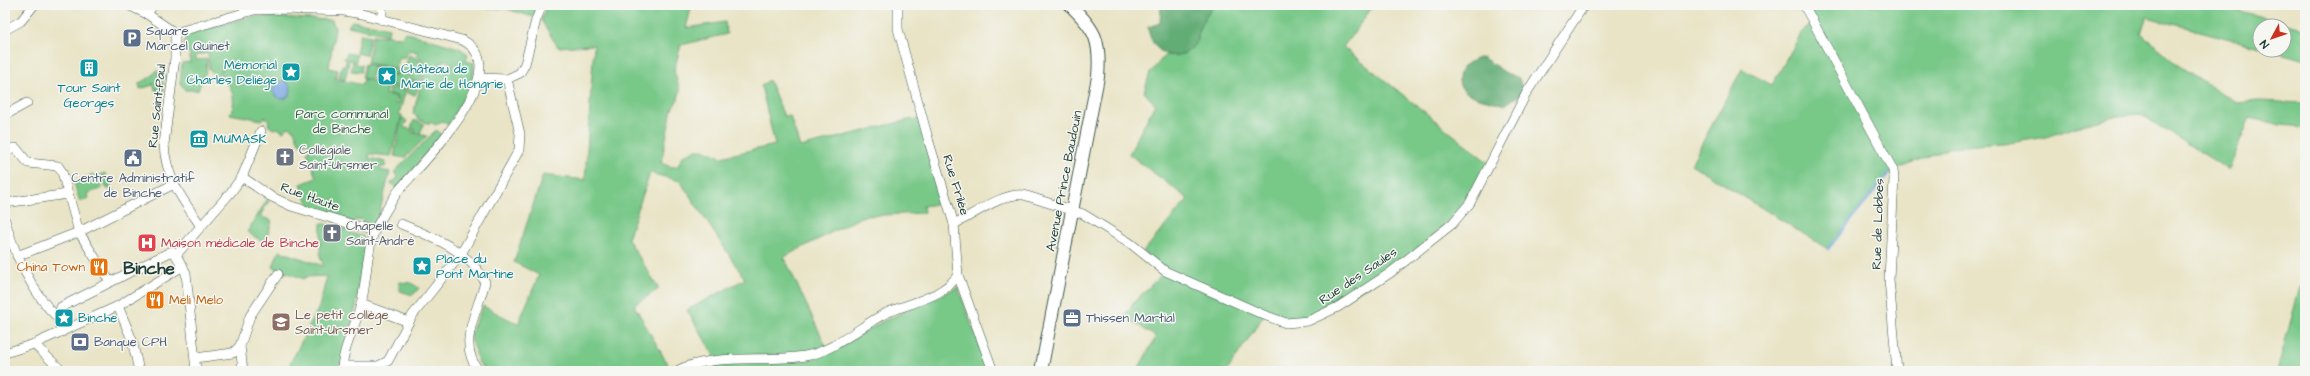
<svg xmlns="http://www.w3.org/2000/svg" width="2310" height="376" viewBox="0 0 2310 376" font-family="'Architects Daughter',sans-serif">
<rect width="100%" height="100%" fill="#f6f6f2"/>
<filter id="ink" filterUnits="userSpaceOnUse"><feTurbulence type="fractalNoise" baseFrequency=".025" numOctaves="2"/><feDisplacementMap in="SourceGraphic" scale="8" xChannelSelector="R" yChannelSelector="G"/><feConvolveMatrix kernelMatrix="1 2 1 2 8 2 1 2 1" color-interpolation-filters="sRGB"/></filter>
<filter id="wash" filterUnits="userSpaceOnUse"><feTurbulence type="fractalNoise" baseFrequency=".012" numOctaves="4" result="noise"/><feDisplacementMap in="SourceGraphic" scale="16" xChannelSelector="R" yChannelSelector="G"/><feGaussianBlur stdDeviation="0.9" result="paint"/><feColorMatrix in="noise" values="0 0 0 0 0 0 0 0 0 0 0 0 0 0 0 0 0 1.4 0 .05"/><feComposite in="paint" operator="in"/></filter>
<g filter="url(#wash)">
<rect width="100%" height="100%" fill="#e9e4c6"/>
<g fill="#78c888" stroke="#4c825e" fill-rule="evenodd">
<polygon points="488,5 538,5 533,17 504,8 488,9"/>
<polygon points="547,5 692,5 686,28 725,22 727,34 681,45 674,70 680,91 678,99 672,109 661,163 671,167 678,166 682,157 694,150 706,150 721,157 775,145 761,86 769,80 784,116 790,116 800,147 908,120 920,119 944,203 923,206 924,213 863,216 784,257 826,346 814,352 714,359 713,354 687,310 745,279 680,181 650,173 628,239 659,289 634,305 671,370 486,371 478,362 470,334 483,306 518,324 539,275 514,262 543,175 585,180 594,45 558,47 541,20"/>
<path d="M1215,5H1374L1343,47L1490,164L1470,203L1390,273L1308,321L1264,315L1227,371H1137L1156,337L1124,316L1135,301L1165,271L1143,252L1188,199L1129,154L1155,104L1144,92L1150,73L1165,55C1180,57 1189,51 1198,40C1196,27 1207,15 1215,5Z"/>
<polygon points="1804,5 2219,5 2305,29 2305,60 2269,50 2284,50 2284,26 2260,26 2260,47 2147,17 2141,33 2176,64 2237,103 2258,101 2305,103 2305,127 2280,125 2250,117 2229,170 2140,114 2118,116 2085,124 2047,137 2015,142 1952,147 1893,170 1828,249 1691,164 1742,69 1772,85 1803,30 1814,22"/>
<path d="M253,16L332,20L335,28L329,68L338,70L336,79L362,85L364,79L387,86L385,94L397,97L395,104L397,105L399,97L388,93L389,87L406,90L399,114L402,115L391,156L370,154L369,158L386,162L385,167H381L380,170L390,172L377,222L364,226L362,219L353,221L350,233L363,236L367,245L355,312L338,371H328L325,367L321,371H289L291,367L289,366L319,307L327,276L305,277L304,279L273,267L279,251L324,266L320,256L321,223L348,230L350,221L310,209L301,184L316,178L307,152L310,148L308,143H299L294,130L290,127L285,129L284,132L277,128L273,129L268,125L269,121L265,117L262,120L230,114C236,103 233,95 229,84L227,85L221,75L222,70L218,76L209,70L208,53L196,55V60L207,59L206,71L198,90H185L180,83L182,63L190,62V52L183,53L186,35Z"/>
<polygon points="352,21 389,28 388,35 348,26"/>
<path d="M405,32L459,48L468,54L466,61L474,63C475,85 458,107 448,125L442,121L436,125L430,122V124L417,119V116L413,114L424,73L419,69L423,59L418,57L417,52L410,50L404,58L399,57L396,68L367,63L373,35L401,37ZM446,60L452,65L447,72L442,71L439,66L441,62Z"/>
<polygon points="360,34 371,36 366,55 356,53"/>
<polygon points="347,53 357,55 355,64 362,65 361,72 351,71 353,61 344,59"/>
<polygon points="409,55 416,58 416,61 417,59 421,60 418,69 422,72 420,82 411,80 410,75 403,72"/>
<polygon points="346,61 349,62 345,80 339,78 342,65 345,66"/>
<polygon points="365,64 373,65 371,80 362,78"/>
<polygon points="373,65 397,69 396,75 373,68"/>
<polygon points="157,70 159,76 167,74 167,78 161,81 163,82 164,90 156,92 153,83 153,85 140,89 139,83 151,77"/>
<polygon points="398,70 409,76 406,89 373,81 376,72 397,76"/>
<polygon points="410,81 420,83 415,95 407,93"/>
<polygon points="402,117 407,121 403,127 413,130 412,133 427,136 405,158 394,156"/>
<polygon points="414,120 424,124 420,133 414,132 415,129 411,128"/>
<polygon points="436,130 442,134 397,189 391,183 398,178 394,172"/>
<polygon points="105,173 115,195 113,196 110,188 107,189 104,184 101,186 102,188 87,194 88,198 80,202 74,183 93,174 95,177"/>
<polygon points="267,200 269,201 260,216 272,221 265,243 247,232"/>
<polygon points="399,282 411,283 419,288 413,295 400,291"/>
<polygon points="958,287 989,371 683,371 689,368 830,351 883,321"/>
<polygon points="2300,287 2305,287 2305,371 2277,371"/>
</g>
<g fill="#62ac74" stroke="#407454">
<path d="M1161,5H1215C1207,15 1196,27 1198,40C1195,44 1191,49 1187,52C1167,63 1150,47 1148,27L1160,23Z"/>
<path d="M1482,57L1506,73L1519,78L1523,92L1505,105C1490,99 1452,98 1460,73C1462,65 1474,59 1482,57Z"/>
</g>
<circle fill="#78a6e1" stroke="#4c728a" cx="282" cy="90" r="9"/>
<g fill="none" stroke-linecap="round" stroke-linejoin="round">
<polyline stroke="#78a6e1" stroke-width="2.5" points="1828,249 1889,173"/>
</g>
</g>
<g filter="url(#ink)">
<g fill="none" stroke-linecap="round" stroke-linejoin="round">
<g stroke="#3d564a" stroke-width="10">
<g id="minor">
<polyline points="128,5 147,14 175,33"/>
<polyline points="898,5 898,29 929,142 954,224 958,275 993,371"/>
<polyline points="1804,5 1893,170 1894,178 1889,279 1897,371"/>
<polyline points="147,14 153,5"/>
<polyline points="382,20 382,5"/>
<polyline points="5,30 21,21 34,5"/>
<path d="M175,33L254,10L282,9L344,11L362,14L462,40C520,68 421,164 399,190C395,195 376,227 374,232C366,254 367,281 361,304C356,326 342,349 342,371"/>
<path d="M175,33V58L164,144C165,176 183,201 201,226"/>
<polyline points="480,78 507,79 520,73 525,64 536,20 542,5"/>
<polyline points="5,115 27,103"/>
<polyline points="5,153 12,148 16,148 28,163 58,166 62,172 79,232 110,282"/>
<polyline points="242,177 270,196 291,206 374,231"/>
<polyline points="5,203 68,194"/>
<path d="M5,220C14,253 33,295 58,318"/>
<path d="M401,224C431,236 470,251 485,282C478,312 456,343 479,371"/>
<path d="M954,224C973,215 1004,192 1024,195L1083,214L1130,243L1165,271L1264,315L1286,323L1308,321L1338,307L1390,273L1452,224L1470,203L1527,92L1584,5"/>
<polyline points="176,255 231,192 242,177 261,131"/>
<polyline points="17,256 79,232 174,184"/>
<polyline points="361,304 409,322"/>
<polyline points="118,306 132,340 139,371"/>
<polyline points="62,332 58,318 61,307 172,251 176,255 186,273 196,371"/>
<polyline points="34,344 62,371"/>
<polyline points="5,353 34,344 118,306 183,266"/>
<polyline points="195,358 233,353 240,346"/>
<polyline points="342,366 378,366 388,361 412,316 461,254 519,150 520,134 507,79"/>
<polyline points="243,371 240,346 250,316 278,274"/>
<path d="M676,371C716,352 763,363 805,356C835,351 860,326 886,313C909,303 944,297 958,275"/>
</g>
</g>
<g stroke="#3d564a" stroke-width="14">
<path id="tertiary" d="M1041,371L1098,77C1101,41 1096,30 1070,5"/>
</g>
<use href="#minor" stroke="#fff" stroke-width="9"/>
<use href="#tertiary" stroke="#fff" stroke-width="12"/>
</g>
</g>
<defs>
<g id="parking-square" transform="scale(1)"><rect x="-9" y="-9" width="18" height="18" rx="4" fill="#5c6f8a" stroke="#f6f6f2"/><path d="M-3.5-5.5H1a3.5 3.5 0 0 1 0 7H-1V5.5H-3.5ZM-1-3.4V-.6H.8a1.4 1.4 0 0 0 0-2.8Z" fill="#fff"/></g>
<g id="building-square" transform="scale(1)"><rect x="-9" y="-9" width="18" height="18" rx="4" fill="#0f9aa8" stroke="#f6f6f2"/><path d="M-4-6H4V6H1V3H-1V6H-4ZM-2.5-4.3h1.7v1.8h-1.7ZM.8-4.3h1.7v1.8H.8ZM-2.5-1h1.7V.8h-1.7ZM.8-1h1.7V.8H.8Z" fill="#fff"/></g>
<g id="sight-square" transform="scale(1)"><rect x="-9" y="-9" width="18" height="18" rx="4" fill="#0f9aa8" stroke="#f6f6f2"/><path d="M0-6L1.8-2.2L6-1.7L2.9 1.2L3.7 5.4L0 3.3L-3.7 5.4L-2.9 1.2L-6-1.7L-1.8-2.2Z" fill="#fff"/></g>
<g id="museum-square" transform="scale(1)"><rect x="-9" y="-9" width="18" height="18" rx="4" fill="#0f9aa8" stroke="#f6f6f2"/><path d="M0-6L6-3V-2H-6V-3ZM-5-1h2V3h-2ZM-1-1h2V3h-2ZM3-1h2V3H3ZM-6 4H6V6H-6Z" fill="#fff"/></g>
<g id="church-square" transform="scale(1)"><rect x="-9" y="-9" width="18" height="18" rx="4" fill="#6b7280" stroke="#f6f6f2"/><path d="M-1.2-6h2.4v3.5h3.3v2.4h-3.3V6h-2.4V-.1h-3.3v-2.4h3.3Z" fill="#fff"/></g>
<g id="civic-square" transform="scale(1)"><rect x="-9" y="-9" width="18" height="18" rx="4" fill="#5c6f8a" stroke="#f6f6f2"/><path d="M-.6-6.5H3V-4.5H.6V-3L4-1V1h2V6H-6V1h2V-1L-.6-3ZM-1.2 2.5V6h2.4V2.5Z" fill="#fff"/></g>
<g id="hospital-square" transform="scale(1)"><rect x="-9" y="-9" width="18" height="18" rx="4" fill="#e0444e" stroke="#f6f6f2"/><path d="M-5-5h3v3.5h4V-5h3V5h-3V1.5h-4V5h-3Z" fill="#fff"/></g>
<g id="restaurant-square" transform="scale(1)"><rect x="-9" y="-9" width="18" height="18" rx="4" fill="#e8710a" stroke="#f6f6f2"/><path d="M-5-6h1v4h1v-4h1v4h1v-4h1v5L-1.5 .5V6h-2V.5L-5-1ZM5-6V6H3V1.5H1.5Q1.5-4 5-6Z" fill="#fff"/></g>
<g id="office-square" transform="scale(1)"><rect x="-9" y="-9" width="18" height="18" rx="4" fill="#5c6f8a" stroke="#f6f6f2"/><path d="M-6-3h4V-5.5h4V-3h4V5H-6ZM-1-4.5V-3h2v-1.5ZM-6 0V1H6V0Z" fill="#fff"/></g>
<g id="school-square" transform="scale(1)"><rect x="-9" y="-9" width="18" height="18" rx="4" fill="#8d6e63" stroke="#f6f6f2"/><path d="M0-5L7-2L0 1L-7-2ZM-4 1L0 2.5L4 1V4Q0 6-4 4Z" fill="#fff"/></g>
<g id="bank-square" transform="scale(1)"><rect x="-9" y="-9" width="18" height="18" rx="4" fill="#5c6f8a" stroke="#f6f6f2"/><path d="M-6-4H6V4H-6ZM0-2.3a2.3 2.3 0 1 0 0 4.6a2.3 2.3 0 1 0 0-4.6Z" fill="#fff"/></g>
</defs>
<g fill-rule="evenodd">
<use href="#parking-square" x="132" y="38"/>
<use href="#building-square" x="89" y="68"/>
<use href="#sight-square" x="291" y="72"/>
<use href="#sight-square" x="387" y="76"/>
<use href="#museum-square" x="199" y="139"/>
<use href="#church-square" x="285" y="157"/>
<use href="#civic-square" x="133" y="158"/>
<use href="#church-square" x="332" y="233"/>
<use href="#hospital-square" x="147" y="243"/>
<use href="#sight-square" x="422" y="266"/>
<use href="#restaurant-square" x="99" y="267"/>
<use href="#restaurant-square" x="155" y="300"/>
<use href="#sight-square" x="64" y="318"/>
<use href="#office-square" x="1072" y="318"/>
<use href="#school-square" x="281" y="322"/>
<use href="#bank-square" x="80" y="342"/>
</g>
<g text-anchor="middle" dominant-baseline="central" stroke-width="3" stroke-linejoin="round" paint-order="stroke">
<g font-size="13" fill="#4e5e75" stroke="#f6f6f2" text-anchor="start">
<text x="146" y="31">Square<tspan x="146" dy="15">Marcel Quinet</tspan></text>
<text x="133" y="178" text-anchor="middle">Centre Administratif<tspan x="133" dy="15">de Binche</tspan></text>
<text x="1086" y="318">Thissen Martial</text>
<text x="94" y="342">Banque CPH</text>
</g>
<g font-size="13" fill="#0d838f" stroke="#f6f6f2" text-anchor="start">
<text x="277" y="65" text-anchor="end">Mémorial<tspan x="277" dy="15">Charles Deliège</tspan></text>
<text x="401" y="69">Château de<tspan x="401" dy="15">Marie de Hongrie</tspan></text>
<text x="89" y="88" text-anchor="middle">Tour Saint<tspan x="89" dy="15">Georges</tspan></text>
<text x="213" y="139">MUMASK</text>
<text x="436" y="259">Place du<tspan x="436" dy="15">Pont Martine</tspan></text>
<text x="78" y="318">Binche</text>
</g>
<g font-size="13" fill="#1f3d34" stroke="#f6f6f2">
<text transform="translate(157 106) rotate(-84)">Rue Saint-Paul</text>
<text transform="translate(1064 181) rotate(-79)">Avenue Prince Baudouin</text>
<text transform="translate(956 185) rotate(73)">Rue Frilée</text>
<text transform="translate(310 197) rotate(20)">Rue Haute</text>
<text transform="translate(1878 224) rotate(-88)">Rue de Lobbes</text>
<text transform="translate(1358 276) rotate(-34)">Rue des Saules</text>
</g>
<g font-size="13" fill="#356049" stroke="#f6f6f2">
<text x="342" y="114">Parc communal<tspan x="342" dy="15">de Binche</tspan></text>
</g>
<g font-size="13" fill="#5b616d" stroke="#f6f6f2" text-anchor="start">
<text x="299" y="150">Collégiale<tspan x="299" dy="15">Saint-Ursmer</tspan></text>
<text x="346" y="226">Chapelle<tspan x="346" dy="15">Saint-André</tspan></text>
</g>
<g font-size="13" fill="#be3a42" stroke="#f6f6f2" text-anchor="start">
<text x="161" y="243">Maison médicale de Binche</text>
</g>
<g font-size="13" fill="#c56008" stroke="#f6f6f2" text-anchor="end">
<text x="85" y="267">China Town</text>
<text x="169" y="300" text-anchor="start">Meli Melo</text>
</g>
<g font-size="13" fill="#785e54" stroke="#f6f6f2" text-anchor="start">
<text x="295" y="315">Le petit collège<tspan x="295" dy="15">Saint-Ursmer</tspan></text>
</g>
<g font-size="17" font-weight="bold" fill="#1f3d34" stroke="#f6f6f2">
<text x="149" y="269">Binche</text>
</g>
</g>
<rect width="2310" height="376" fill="none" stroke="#f6f6f2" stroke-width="20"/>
<g transform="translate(2272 38) rotate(230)"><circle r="19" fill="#f6f6f2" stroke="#a0aca6"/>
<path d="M0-3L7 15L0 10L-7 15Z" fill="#c8321e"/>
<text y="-6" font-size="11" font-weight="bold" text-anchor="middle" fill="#1f3d34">N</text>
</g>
</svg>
